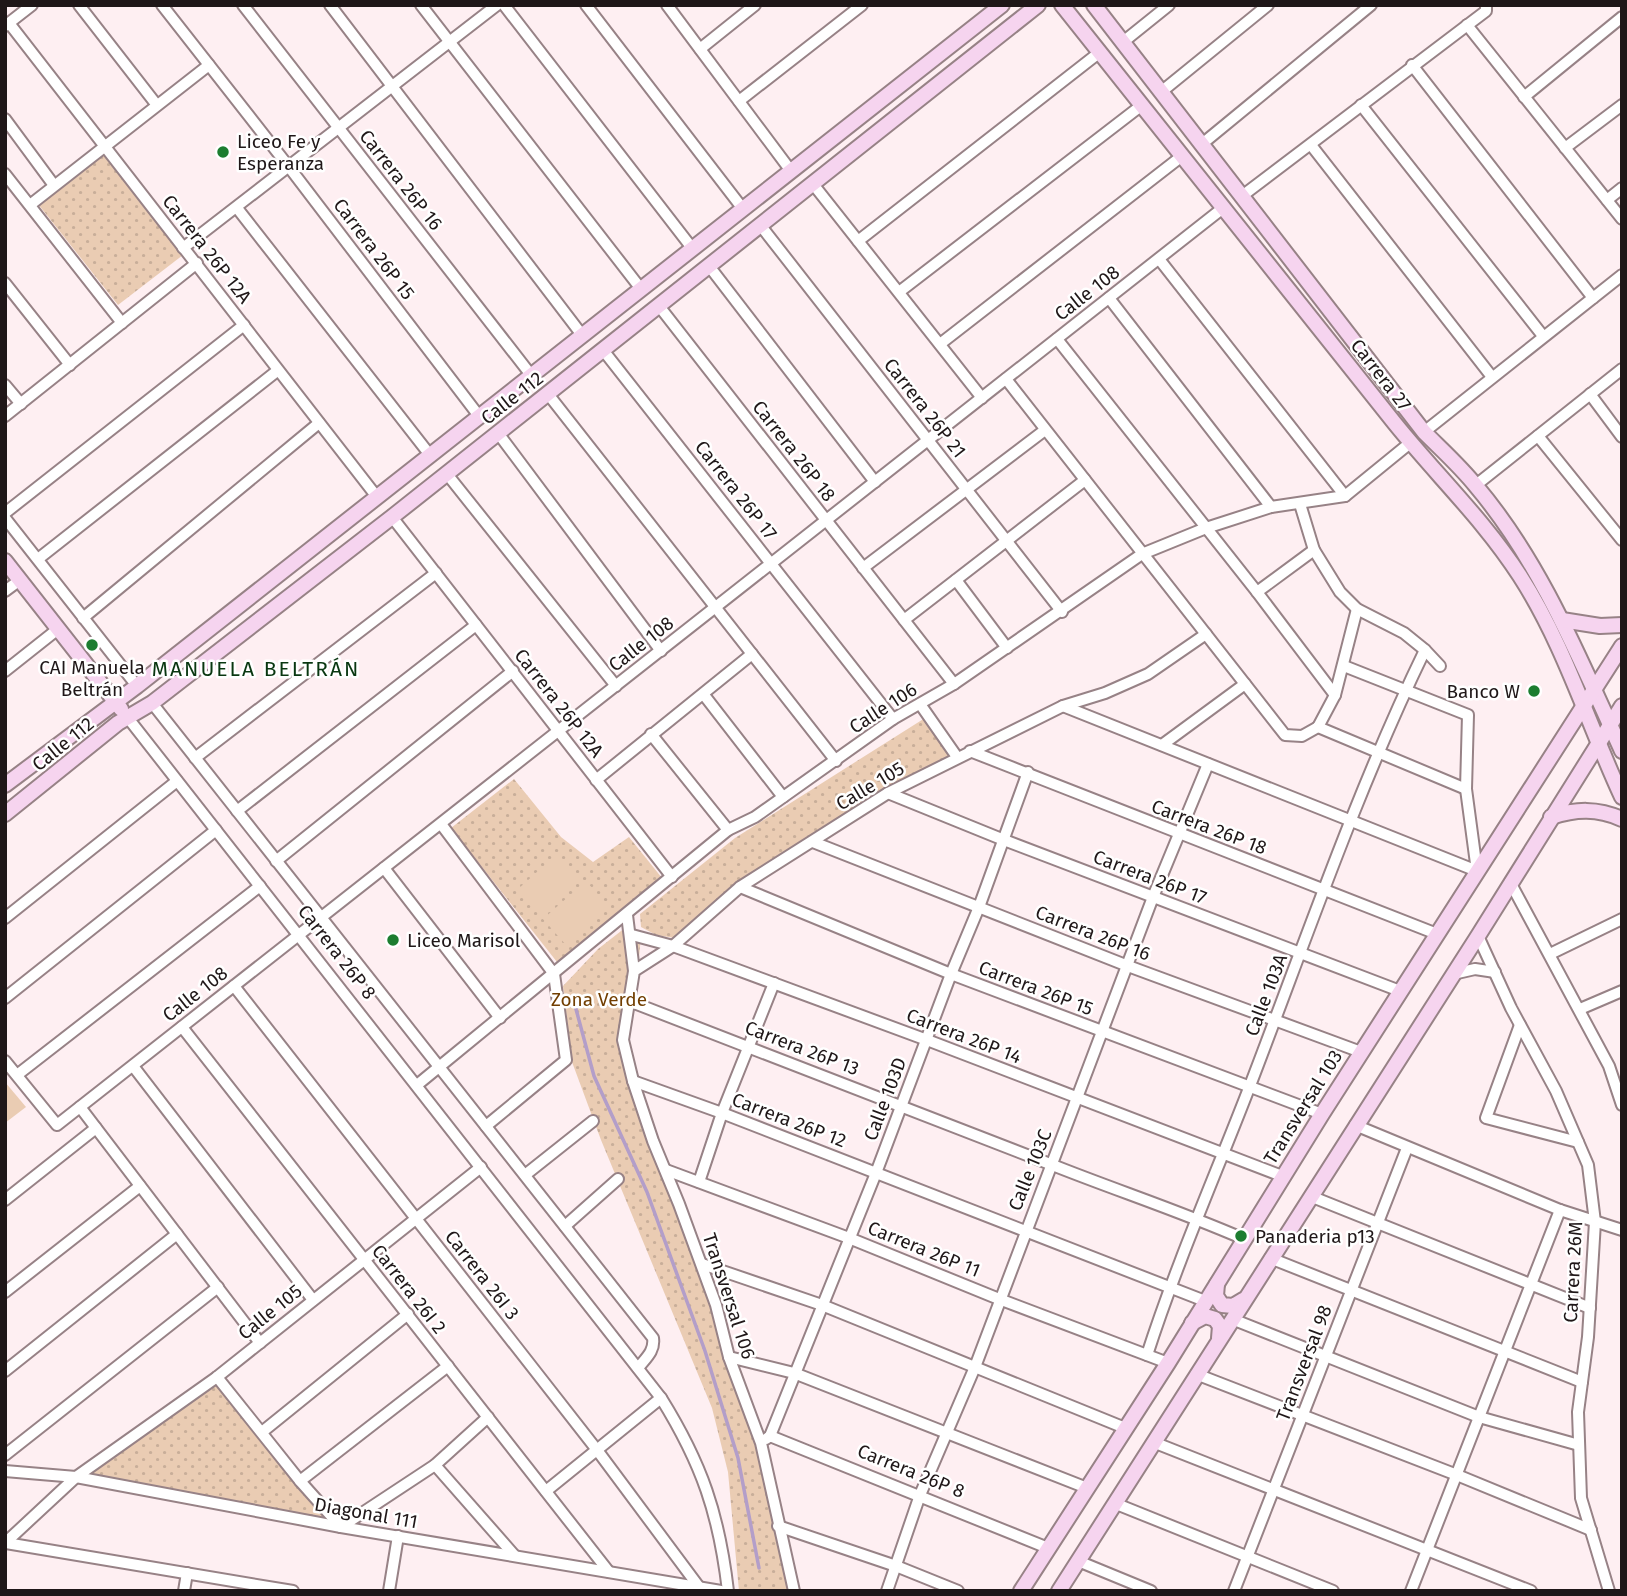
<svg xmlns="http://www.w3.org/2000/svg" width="1627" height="1596" viewBox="0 0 1627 1596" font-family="'Fira Sans',sans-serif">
<defs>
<pattern id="grass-dots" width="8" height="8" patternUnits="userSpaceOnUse" patternTransform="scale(1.75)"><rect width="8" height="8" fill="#eaccb3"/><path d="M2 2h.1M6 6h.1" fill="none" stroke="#c8ae99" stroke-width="1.8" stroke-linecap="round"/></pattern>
</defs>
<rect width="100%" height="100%" fill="#feeff2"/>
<g fill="url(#grass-dots)">
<polygon points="103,153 183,255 118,305 38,204"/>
<polygon points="925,718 952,756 884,792 675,938 656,935 641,927 640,914 735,838"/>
<polygon points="514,779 561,837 593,862 629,837 662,878 557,962 451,828"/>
<polygon points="630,924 641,936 635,1001 624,1038 676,1204 713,1307 758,1445 789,1591 739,1591 728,1472 712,1408 601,1140 572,1062 563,986 598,949"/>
<polygon points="217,1377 341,1527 76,1477"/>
</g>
<g fill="#eaccb3">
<polygon points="557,854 579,878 539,914 517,890"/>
<polygon points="586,881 608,906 565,944 543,919"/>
<polygon points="5,1082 26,1107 5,1123"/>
</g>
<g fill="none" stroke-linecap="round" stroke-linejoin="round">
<polyline stroke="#b39ec9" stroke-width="3.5" points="573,998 594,1076 647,1192 705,1351 738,1458 759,1568"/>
<g stroke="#978286" stroke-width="14">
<g id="street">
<polyline points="79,5 156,104"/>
<polyline points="162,5 289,167 479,416"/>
<polyline points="243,5 531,375"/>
<polyline points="330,5 582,335"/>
<polyline points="421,5 641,289"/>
<polyline points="504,5 692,248"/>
<polyline points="586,5 743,209"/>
<polyline points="667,5 791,171"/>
<polyline points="9,23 377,497"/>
<polyline points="1467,25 1622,219"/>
<polyline points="5,26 32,5"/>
<polyline points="1123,42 1169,5"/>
<polyline points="700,49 755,5"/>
<polyline points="1412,65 1593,298"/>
<polyline points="1161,92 1268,5"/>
<polyline points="1524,97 1622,17"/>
<polyline points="739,101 862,5"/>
<polyline points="1361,105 1543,336"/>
<polyline points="5,119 53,184"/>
<polyline points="1202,144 1371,5"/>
<polyline points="1311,145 1492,377"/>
<polyline points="1565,148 1622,105"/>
<polyline points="5,174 122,323"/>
<polyline points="813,184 982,398"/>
<polyline points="1242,196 1486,11 1486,5"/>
<polyline points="1607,200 1622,188"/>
<polyline points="30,205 209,65"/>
<polyline points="237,208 430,455"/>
<polyline points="761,226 1062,612"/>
<polyline points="858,241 1100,52"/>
<polyline points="183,248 497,5"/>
<polyline points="1159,259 1345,496"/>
<polyline points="709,266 875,482"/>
<polyline points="5,283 70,365"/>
<polyline points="899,292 1142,105"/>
<polyline points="1109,298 1271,507"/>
<polyline points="659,306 954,684"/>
<polyline points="1057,339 1257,592 1335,695"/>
<polyline points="940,344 1182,156"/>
<polyline points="603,350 893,719"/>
<polyline points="1006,379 1285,735 1302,736 1318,727"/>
<polyline points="5,385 21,404"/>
<polyline points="548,394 836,761"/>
<polyline points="1590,394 1622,437"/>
<polyline points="5,416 197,263"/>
<polyline points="1424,432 1622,275"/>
<polyline points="498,433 661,651"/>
<polyline points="1538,436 1622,540"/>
<polyline points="447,474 616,686"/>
<polyline points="1476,485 1622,369"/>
<polyline points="1300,504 1314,550 1340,592 1357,609 1404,633 1425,650 1440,666"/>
<polyline points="5,513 244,325"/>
<polyline points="392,517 672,877"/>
<polyline points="5,518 137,686"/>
<polyline points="38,559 277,371"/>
<polyline points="863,568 1045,430"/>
<polyline points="956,580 1007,648"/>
<polyline points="5,591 20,580"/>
<polyline points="1257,592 1314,550"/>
<polyline points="83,618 319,423"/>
<polyline points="904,620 1085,480"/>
<polyline points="5,671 58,629"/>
<polyline points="704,695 783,797"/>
<path d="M152,703L653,1338C655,1351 646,1358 638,1368"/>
<polyline points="920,704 957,757"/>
<polyline points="1063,706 1477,871 1466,789 1468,715 1344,666"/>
<path d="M128,718L661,1398C702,1464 719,1514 728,1591"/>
<polyline points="1318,727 1466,789"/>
<polyline points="1318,727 1335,695 1357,609"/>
<polyline points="651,734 728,830"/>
<polyline points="1162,745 1245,684"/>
<polyline points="970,751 1437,934"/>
<polyline points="195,758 436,573"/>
<polyline points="596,780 752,654"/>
<polyline points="888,793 1004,840 1400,991"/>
<polyline points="237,811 476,625"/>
<polyline points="441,824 554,974 566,1060 486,1126"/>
<polyline points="813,842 1128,966 1361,1052"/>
<polyline points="276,861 513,671"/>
<polyline points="384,868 500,1018"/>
<polyline points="1510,882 1609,1066 1622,1105"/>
<polyline points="740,887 951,974 1322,1114"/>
<polyline points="627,915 634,971"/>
<polyline points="5,918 177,781"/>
<polyline points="632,935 673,946 927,1040 1282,1176"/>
<polyline points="1478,936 1511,1008 1556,1091 1588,1165 1595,1222 1588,1337 1578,1412 1581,1498 1609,1591"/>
<polyline points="1550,954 1622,919"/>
<polyline points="1453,974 1475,969 1495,972"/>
<polyline points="234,986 597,1450 699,1587"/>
<polyline points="5,998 216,830"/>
<path d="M629,1001C770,1055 910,1110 1050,1164C1115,1190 1180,1211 1244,1239"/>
<polyline points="1580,1009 1622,991"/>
<polyline points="1520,1025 1486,1118 1578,1142"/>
<polyline points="182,1027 609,1572"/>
<polyline points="5,1061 57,1125 1223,208"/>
<polyline points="133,1066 313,1300"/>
<polyline points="17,1075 260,886"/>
<polyline points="633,1081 722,1113 1205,1301"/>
<polyline points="417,1085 728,830 755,817 893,719 954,684 1142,554 1206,528 1271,507 1345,496 1410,443"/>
<polyline points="80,1107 260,1343"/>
<polyline points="1355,1125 1560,1210 1622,1230"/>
<polyline points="666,1170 849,1238 999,1299 1168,1363"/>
<polyline points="525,1175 593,1121"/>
<polyline points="699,1182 722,1113 774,983"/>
<polyline points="1310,1196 1590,1308"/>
<polyline points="5,1200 96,1128"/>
<polyline points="565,1226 618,1179"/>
<polyline points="1270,1258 1582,1382"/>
<polyline points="702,1264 822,1305 1125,1428"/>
<polyline points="5,1292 140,1186"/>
<polyline points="1232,1319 1479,1417 1579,1445"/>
<path d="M1147,1355C1177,1262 1216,1174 1251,1083C1307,937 1357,790 1425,650"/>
<polyline points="729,1357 794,1373 1087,1488"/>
<polyline points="5,1371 177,1234"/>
<polyline points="1196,1374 1457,1475 1591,1530"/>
<polyline points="217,1377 300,1481 341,1527"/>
<polyline points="262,1432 408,1314"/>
<polyline points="770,1436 876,1173 951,974 979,907 1028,772"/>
<polyline points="766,1439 770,1436 1048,1548"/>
<polyline points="1153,1442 1531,1591"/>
<polyline points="5,1455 218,1287"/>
<polyline points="435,1465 515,1556"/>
<polyline points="5,1471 76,1477 341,1527 721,1591"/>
<polyline points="300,1481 448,1366"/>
<polyline points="546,1491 661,1398"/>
<polyline points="1114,1503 1333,1591"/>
<polyline points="778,1526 896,1566 958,1591"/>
<polyline points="341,1527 435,1465 488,1417"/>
<polyline points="5,1543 76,1477 217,1377 481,1167"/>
<polyline points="6,1543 293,1591"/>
<polyline points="1078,1561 1151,1591"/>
<polyline points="184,1591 187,1573"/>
<polyline points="389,1591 398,1536"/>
<polyline points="794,1591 761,1443 729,1357 716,1305 679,1204 653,1141 633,1081 623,1040 634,971 673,946 740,887 888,793 1063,706 1105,693 1148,674 1206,634"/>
<polyline points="887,1591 920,1495 975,1367 1153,897 1208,764"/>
<polyline points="1234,1591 1407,1148"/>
<polyline points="1411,1591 1560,1210"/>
</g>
</g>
<g stroke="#978286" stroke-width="18">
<g id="secondary">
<path d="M1062,5C1171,142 1280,279 1389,416C1432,471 1482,517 1520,576C1564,644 1588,724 1622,797"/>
<path d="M1094,5L1424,432C1442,450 1461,467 1476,486C1542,564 1580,660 1622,751"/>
<polyline points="5,561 121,709"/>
<polyline points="1562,620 1600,626 1622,625"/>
<polyline points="5,785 137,686 1002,5"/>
<polyline points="5,814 118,723 152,703 392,517 1038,5"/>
<path d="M1551,817C1576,809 1597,808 1622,819"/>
<polyline points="1217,1284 1216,1296 1222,1305 1233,1306 1243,1300"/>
<polyline points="1192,1323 1205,1316 1215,1319 1220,1326 1219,1338"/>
<polyline points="1021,1591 1168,1363 1322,1114 1622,646"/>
<polyline points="1059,1591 1478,936 1622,706"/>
</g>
</g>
<use href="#street" stroke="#fff" stroke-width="10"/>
<use href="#secondary" stroke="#f6d4ef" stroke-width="14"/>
</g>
<g fill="#1c7d30" stroke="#fff" stroke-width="2.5">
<circle cx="223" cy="152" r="7"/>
<circle cx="92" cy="645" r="7"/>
<circle cx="1534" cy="691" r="7"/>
<circle cx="393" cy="940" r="7"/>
<circle cx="1241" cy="1236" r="7"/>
</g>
<g text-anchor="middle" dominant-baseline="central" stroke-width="5" stroke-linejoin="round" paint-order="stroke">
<g font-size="19" fill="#1f1718" stroke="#fff" text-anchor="start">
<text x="237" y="141">Liceo Fe y<tspan x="237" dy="22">Esperanza</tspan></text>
<text x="92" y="667" text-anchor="middle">CAI Manuela<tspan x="92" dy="22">Beltrán</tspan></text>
<text x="1520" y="691" text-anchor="end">Banco W</text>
<text x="407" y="940">Liceo Marisol</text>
<text x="1255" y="1236">Panaderia p13</text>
</g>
<g font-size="19" fill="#1f1718" stroke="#fff">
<text transform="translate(401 180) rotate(52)">Carrera 26P 16</text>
<text transform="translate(207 249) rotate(52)">Carrera 26P 12A</text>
<text transform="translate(374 249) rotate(53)">Carrera 26P 15</text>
<text transform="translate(1087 293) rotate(-38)">Calle 108</text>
<text transform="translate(1381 375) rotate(52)">Carrera 27</text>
<text transform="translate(512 398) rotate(-38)">Calle 112</text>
<text transform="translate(925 408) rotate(52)">Carrera 26P 21</text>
<text transform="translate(794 451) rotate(52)">Carrera 26P 18</text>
<text transform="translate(736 490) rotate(52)">Carrera 26P 17</text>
<text transform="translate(641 644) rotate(-38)">Calle 108</text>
<text transform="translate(559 703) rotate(52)">Carrera 26P 12A</text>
<text transform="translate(883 708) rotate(-33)">Calle 106</text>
<text transform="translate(63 744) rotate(-39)">Calle 112</text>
<text transform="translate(870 786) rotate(-31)">Calle 105</text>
<text transform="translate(1209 827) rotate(21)">Carrera 26P 18</text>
<text transform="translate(1150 877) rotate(21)">Carrera 26P 17</text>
<text transform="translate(1093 933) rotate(21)">Carrera 26P 16</text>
<text transform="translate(337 952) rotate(52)">Carrera 26P 8</text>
<text transform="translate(1036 988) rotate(21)">Carrera 26P 15</text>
<text transform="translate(195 994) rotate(-38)">Calle 108</text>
<text transform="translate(1266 995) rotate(-69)">Calle 103A</text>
<text transform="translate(964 1036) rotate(21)">Carrera 26P 14</text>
<text transform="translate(802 1048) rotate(21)">Carrera 26P 13</text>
<text transform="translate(885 1099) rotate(-69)">Calle 103D</text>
<text transform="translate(1303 1107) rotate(-58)">Transversal 103</text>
<text transform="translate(789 1120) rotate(21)">Carrera 26P 12</text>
<text transform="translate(1030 1170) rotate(-68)">Calle 103C</text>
<text transform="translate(924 1249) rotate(22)">Carrera 26P 11</text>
<text transform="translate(1573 1272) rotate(-87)">Carrera 26M</text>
<text transform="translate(482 1275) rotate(52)">Carrera 26I 3</text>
<text transform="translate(409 1289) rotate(52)">Carrera 26I 2</text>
<text transform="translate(729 1296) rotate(72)">Transversal 106</text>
<text transform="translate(270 1312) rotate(-39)">Calle 105</text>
<text transform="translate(1304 1363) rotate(-69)">Transversal 98</text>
<text transform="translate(911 1471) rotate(22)">Carrera 26P 8</text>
<text transform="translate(366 1513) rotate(10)">Diagonal 111</text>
</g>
<g font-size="19" fill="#713e01" stroke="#fff">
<text x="599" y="999">Zona Verde</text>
</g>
<g font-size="21" letter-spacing="2" fill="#093711" stroke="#fff">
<text x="256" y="669">MANUELA BELTRÁN</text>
</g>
</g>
<rect width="1627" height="1596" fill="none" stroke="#1f1718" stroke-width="14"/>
</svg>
